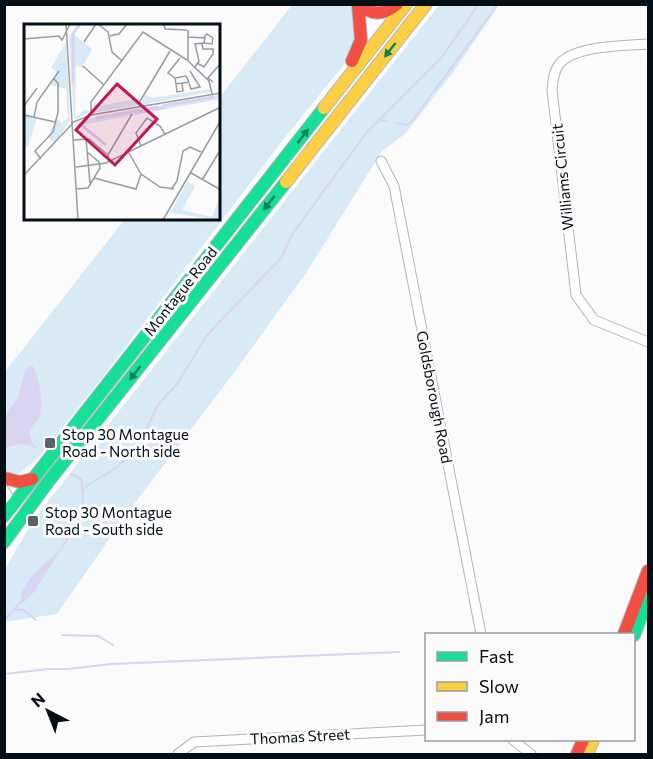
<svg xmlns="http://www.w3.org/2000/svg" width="653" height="759" viewBox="0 0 653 759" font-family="Commissioner,sans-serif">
<rect width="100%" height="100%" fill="#fbfbfb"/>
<g fill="#d7eaf5">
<polygon points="292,5 352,5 358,38 354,52 286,136 96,386 38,458 19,474 5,472 4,373 125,219 219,219 219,98"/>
<polygon points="439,5 499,5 452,74 405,134 382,151 308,270 233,374 128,512 57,614 5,622 5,569 34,519"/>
</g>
<g fill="#d9d5f1">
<path d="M33,366C40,380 43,400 40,415C36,427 25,426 32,441L28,445L20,444L5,448V417L18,397L25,372L29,367Z"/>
<path d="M63,546L34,592L24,602H21C19,580 50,562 63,546Z"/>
</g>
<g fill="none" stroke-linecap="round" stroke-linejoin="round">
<g stroke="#d9d5f1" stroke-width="2">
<polyline points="378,120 387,121"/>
<polyline points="396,123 407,125 413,120 498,4"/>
<polyline points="31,444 36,448"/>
<polyline points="83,490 88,485 116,468 138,448 157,406 177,384 207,335 281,258 293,233 367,132 441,58 479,4"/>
<path d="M63,546C79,522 87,509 81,479L71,474"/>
<polyline points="15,610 24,610 36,620"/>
<polyline points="4,620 21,602"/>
<polyline points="62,635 98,636 113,645"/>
<polyline points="4,674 49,669 68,669 111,664 399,652"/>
</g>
<g stroke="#b1b6ba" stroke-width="11">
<g id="street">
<path d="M648,44C625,46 571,45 558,66C553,74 553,81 552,90L576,295L594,320L648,342"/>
<polyline points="381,161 394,186 481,634"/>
<polyline points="4,490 13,505"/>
<polyline points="513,740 531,754"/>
<polyline points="178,754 194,742 426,730"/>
</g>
</g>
<g stroke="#b1b6ba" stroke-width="14">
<g id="fast">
<polyline points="4,516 324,108"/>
<polyline points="4,542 48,482 286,182"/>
<polyline points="634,635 648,599"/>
</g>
</g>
<g stroke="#b1b6ba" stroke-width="14">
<g id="slow">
<polyline points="324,108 406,4"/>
<polyline points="286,182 426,4"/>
<polyline points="587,754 593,740"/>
</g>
</g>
<g stroke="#b1b6ba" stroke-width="14">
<g id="jam">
<path d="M360,4C372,16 384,15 397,4"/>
<polyline points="352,61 361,40 358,4"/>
<polyline points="4,478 20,482 32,479"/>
<polyline points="624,634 648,571"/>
<polyline points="577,754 583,740"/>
</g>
</g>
<use href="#street" stroke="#fefefe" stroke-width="9"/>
<use href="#fast" stroke="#16e098" stroke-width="12"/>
<use href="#slow" stroke="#ffcf43" stroke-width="12"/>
<use href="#jam" stroke="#f24e42" stroke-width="12"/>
</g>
<defs><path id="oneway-solid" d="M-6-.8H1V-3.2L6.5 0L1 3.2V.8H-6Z" transform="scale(1.5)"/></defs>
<g fill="#0e825d">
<use href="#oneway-solid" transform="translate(390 50) rotate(128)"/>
<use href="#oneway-solid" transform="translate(303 136) rotate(-52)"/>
<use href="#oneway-solid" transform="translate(269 203) rotate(128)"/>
<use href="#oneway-solid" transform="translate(135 373) rotate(128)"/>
</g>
<g fill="#5a6266" stroke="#fbfbfb" stroke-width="2">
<rect x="44" y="437" width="12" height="12" rx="3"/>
<rect x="27" y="515" width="12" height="12" rx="3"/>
</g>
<g text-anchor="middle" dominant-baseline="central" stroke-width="6" stroke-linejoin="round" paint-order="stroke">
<g font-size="15" fill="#040f15" stroke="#fbfbfb">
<text transform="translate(562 177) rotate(-96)">Williams Circuit</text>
<text transform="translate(180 291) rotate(-52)">Montague Road</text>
<text transform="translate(435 397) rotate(79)">Goldsborough Road</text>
<text transform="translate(300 736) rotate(-3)">Thomas Street</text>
</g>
<g font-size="15" fill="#040f15" stroke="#fbfbfb" text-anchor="start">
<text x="62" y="434">Stop 30 Montague<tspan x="62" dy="17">Road - North side</tspan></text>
<text x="45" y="512">Stop 30 Montague<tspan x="45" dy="17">Road - South side</tspan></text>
</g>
</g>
<g transform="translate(24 24)">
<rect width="196" height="196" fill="#fbfbfb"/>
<path d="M48,9L68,25L58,44L52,41L51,93L62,85L65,88L52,95L50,94L45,13ZM42,18L46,96L31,119L24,113L32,94L38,99L44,94L42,65L27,61L33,48L27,44ZM186,65V68L116,81L121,71L128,74ZM117,69L113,81L69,89L71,76L74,82L113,75ZM196,71V75L63,100L58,96ZM0,89L13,94L4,123L0,119ZM163,158L171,162L158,186L188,193L196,173V196L146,189Z" fill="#d7eaf5"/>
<path fill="none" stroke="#d9d5f1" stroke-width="3" d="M49,60V10L56,0M138,82L190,73M111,89L143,83M72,94L134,83M62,97L56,100L82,121"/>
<path fill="none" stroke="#989d9f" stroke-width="1.5" d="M42,0L54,196M74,0L84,8L88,28L98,37M140,0L141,5L163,6M164,6V37L185,57L188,70M86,12L95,10L103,0M164,13L181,14L180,19L171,20L175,37L171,43M0,15L35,12L38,16L46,0M60,18L72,0M180,19L188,20L189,14L183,10L180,13M173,39L180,43L189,30V25H179L178,20M59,42L80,61M151,54L144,49L156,34M165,58L152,60L151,54L162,52L165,58M189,58L184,54L196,40M165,59L167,65L176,63L166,47M152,60L153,68L159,67L158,59M115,79L146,27M0,82L13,64M0,91L31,98M67,91V78L119,8L163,36M10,93L13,78L35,47M47,99L67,91L197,69M62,115L66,159M50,116L65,115L84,131M117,122L112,109L123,94L136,102L141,110M105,129L117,150L136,163L150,165M17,135L11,127L29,108L34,88V59L30,55M85,138L84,131L108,90M52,143L82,139L197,83M167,149L197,166M0,151L48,100M70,154L112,165L117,150M178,156L197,125M148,164L153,157L159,127L166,123L177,128M53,165L64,164L76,144L75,138L63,128M139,196L197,96"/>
<path fill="#c2185b" fill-opacity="0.15" stroke="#c2185b" stroke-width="3" d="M93,60L133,95L91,141L52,106Z"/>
<rect width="196" height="196" fill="none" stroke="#040f15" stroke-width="3"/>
</g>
<rect width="653" height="759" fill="none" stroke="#040f15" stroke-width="12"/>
<rect x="425" y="633" width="210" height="108" fill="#fbfbfb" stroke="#989d9f" stroke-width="1.5"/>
<rect x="437" y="652" width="30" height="9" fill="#16e098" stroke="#989d9f" stroke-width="1.5"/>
<text x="479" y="663" font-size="18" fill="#040f15">Fast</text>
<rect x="437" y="682" width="30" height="9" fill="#ffcf43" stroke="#989d9f" stroke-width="1.5"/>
<text x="479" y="693" font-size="18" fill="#040f15">Slow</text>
<rect x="437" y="712" width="30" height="9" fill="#f24e42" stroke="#989d9f" stroke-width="1.5"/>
<text x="479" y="723" font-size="18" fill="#040f15">Jam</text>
<g transform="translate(48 711) rotate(318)" stroke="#fbfbfb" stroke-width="4.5" paint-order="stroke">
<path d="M0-4.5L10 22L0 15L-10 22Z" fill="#040f15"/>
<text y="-9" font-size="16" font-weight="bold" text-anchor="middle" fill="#040f15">N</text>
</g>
</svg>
